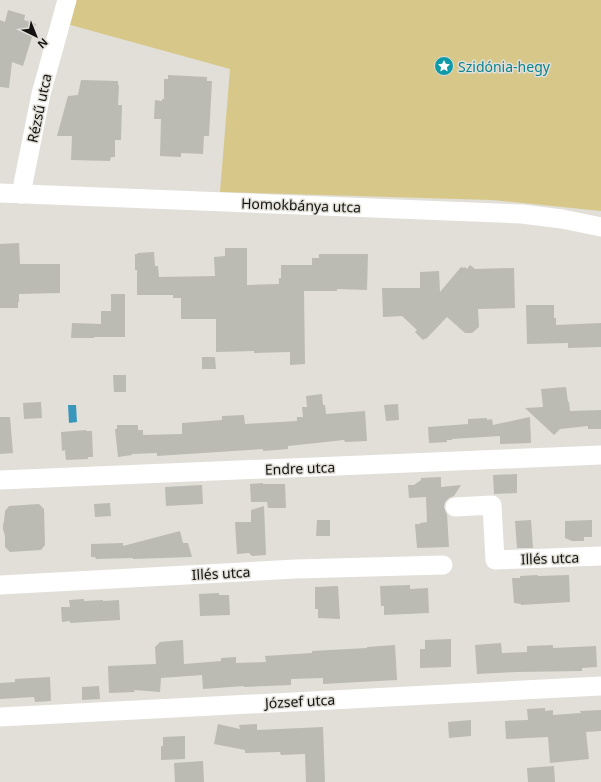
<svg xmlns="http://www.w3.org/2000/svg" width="601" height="782" viewBox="0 0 601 782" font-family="'Noto Sans',sans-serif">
<rect width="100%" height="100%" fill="#e1dfd8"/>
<polygon fill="#d7c889" points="61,0 601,0 601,211 492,200 220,192 230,69 56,21"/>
<polygon fill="#3a97bc" points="68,405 76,405 77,422 69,423"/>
<g fill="#bbbab3">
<polygon points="8,10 25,15 24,20 36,24 23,66 12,62 9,88 0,87 0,20 5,22"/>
<polygon points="168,75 207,77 207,81 212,81 209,136 204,136 203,154 181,153 181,157 160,156 161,119 154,119 155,100 162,101 162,99 164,99 164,79 168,79"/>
<polygon points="81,80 118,81 118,85 119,85 118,105 122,105 121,140 115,140 115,157 111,157 110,161 71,160 72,136 57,136 68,96 78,95"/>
<polygon points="19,243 20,264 60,264 60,293 19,294 19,302 18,302 18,308 0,308 0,244"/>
<polygon points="225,248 247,248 247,285 279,284 279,278 281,278 281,265 312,265 312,258 319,258 319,254 368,254 367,290 337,289 337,291 304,291 305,364 290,365 290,352 254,353 254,351 216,352 216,319 181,319 181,298 173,298 173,295 137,295 137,270 135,270 135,254 138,254 137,253 154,252 155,266 158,266 159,277 215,276 214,257 225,256"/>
<polygon points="470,265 475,269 514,268 515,308 478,309 479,327 472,333 465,333 447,317 426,339 426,338 423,340 415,332 417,330 402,316 383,317 382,288 420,288 420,272 439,271 440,292 461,267 464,268 465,267 467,269"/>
<polygon points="111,294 125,294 125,337 94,337 94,338 71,338 72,323 101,324 101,311 111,311"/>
<polygon points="526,305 554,305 554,318 556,318 556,325 601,323 601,347 568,348 568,343 527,344"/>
<polygon points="202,357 215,357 216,369 202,369"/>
<polygon points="113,375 126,375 126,392 114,392"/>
<polygon points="566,387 568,402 569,402 570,411 601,410 601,429 588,429 588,426 560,429 554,435 525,408 543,407 541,389"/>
<polygon points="322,394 323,405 325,405 326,414 365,411 367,441 345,442 344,440 288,446 288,449 263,451 263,449 157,456 157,453 132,454 132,455 118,457 115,429 117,429 117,425 138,425 138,430 143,430 143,435 182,434 182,423 222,420 222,416 244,415 245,424 297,421 297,417 303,417 302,407 307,407 306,396"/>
<polygon points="41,402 42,418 24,419 23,403"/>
<polygon points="398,404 399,420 386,421 384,405"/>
<polygon points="0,417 10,417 13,453 0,454"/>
<polygon points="530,417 531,443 500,444 500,436 452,439 452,440 447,440 447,442 429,443 428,427 468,424 468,419 487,418 487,420 492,419 493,425"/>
<polygon points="86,430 86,431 92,431 93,457 88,457 88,459 66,460 65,450 62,451 61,432"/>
<polygon points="517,474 517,493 494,494 493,475"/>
<polygon points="441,477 441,487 461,485 454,496 449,498 445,502 444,507 446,513 447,514 449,547 417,548 415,524 420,524 420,523 427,522 426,497 409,498 408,485 414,485 421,480 421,478"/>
<polygon points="263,483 263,484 285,484 286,508 268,508 267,502 251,502 250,484"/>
<polygon points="202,485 203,504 166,506 165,487"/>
<polygon points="110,503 111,516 95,517 94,504"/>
<polygon points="39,504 44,509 45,545 41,550 10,552 5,547 5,536 3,529 3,524 4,522 5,511 9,506"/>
<polygon points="264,506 266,555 252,556 249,553 237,554 235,522 251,522 251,510"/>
<polygon points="317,520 330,520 330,536 316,536"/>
<polygon points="531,520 533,548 517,548 515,521"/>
<polygon points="592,520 592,537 584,537 584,541 572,541 565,538 565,521"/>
<polygon points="180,531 183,543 188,543 192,557 133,559 133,558 96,559 95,557 91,557 91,544 123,543 123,546"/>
<polygon points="538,575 538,576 569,575 570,602 521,605 521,604 514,603 512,578 520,578 520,576"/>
<polygon points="410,585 410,589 428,588 429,613 384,615 384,606 381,606 380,586"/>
<polygon points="338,586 340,619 318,618 318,609 315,609 315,587"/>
<polygon points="219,593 219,595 229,595 230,615 200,616 199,594"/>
<polygon points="84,599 84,601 103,600 103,601 119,600 120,620 70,623 70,621 62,622 61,607 70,607 69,600"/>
<polygon points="451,639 451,667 420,668 420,649 425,649 425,640"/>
<polygon points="183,640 184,664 221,661 221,658 236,657 236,663 266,662 265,656 312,653 312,651 367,648 367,647 395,645 397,680 323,684 323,678 291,679 291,685 244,687 244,686 203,689 202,675 161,678 160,692 134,690 135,692 109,693 108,666 156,664 155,647 160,642"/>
<polygon points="501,643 502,653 527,652 527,646 553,645 553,648 596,646 597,667 582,668 582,671 516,672 477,674 475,645"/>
<polygon points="50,677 51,701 35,702 34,697 0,699 0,683 15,682 15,679"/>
<polygon points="99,686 100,699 82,700 82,687"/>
<polygon points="545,708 545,711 553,710 553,715 581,713 580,711 601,710 601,731 586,732 589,759 550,763 548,737 506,739 505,721 528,720 527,709"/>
<polygon points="471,720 471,736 449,738 448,722"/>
<polygon points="218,724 240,729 239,725 257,724 257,730 323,727 325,782 306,782 305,754 281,755 280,752 245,753 245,750 214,744"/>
<polygon points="185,736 185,759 161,760 161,746 163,746 163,737"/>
<polygon points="203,761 204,782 175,782 174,763"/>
<polygon points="554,766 555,782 528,782 527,768"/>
</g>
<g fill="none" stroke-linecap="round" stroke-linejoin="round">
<g stroke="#fff" stroke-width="19">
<polyline points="0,193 522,214 562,219 601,227"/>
<polyline points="21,194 41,94 67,0"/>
<polyline points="0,480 601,455"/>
<polyline points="455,507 492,505 495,560 601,556"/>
<polyline points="0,585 296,569 443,565"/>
<polyline points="0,717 601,686"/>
</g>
</g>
<defs>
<g id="sight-disc" transform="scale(1)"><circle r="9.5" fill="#0f9aa8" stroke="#e1dfd8"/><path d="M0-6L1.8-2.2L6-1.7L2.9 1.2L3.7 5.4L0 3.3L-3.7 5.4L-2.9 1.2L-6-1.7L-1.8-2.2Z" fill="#fff"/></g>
</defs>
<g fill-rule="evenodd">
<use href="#sight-disc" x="444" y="66"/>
</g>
<g text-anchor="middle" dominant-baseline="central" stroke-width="3" stroke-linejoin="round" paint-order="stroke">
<g font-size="14" fill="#0d838f" stroke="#e1dfd8" text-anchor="start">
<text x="458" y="66">Szidónia-hegy</text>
</g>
<g font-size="14" fill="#131210" stroke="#e1dfd8">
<text transform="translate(39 108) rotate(-78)">Rézsű utca</text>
<text transform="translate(301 205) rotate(2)">Homokbánya utca</text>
<text transform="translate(300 468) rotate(-2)">Endre utca</text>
<text transform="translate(550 558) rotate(-2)">Illés utca</text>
<text transform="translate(221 573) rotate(-3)">Illés utca</text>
<text transform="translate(300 701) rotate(-3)">József utca</text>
</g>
</g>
<g transform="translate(36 36) rotate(137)" stroke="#e1dfd8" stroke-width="3" paint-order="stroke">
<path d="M0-3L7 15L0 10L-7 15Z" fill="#131210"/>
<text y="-6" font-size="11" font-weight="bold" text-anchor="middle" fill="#131210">N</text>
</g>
</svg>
